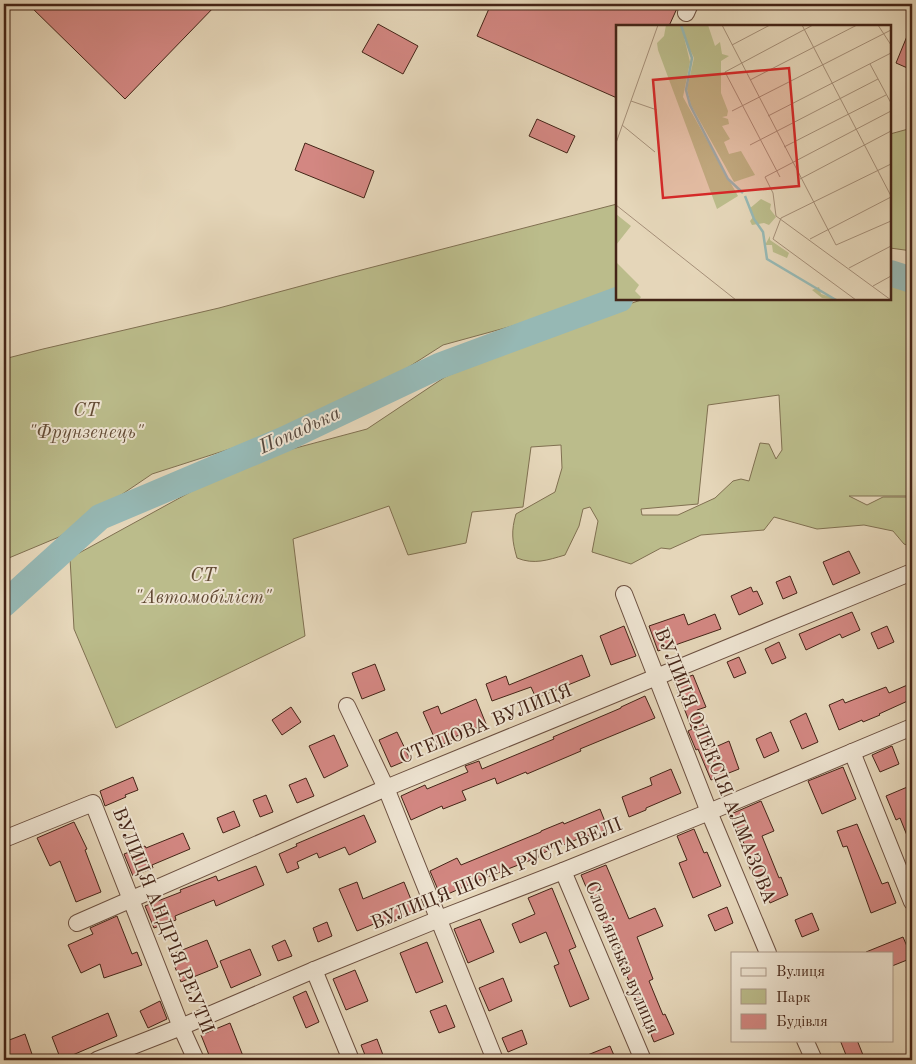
<svg xmlns="http://www.w3.org/2000/svg" width="916" height="1064" viewBox="0 0 916 1064" font-family="'Old Standard TT',serif">
<rect width="100%" height="100%" fill="#e5d6b9"/>
<filter id="stains"><feTurbulence type="fractalNoise" baseFrequency=".004" numOctaves="4"/><feColorMatrix values="0 0 0 0 .2 0 0 0 0 .09 0 0 0 0 .02 0 0 0 .5 -.17"/></filter>
<radialGradient id="worn" r=".72"><stop offset=".6" stop-color="#630" stop-opacity="0"/><stop offset="1" stop-color="#630" stop-opacity=".3"/></radialGradient>
<g fill="#bbbc8b" stroke="#807051" fill-rule="evenodd">
<polygon points="912,128 912,251 890,248 890,134"/>
<polygon points="617,204 617,290 578,308 443,345 357,400 295,428 152,474 59,537 4,560 4,359 43,349 219,308 342,275"/>
<path d="M890,284L912,293V496H849L867,505L883,497H912V547L904,544L893,531L864,525L817,529L774,517L764,530L701,535L670,549L661,548L631,564L592,552L598,521L590,507L583,509L579,526L565,555C548,560 534,565 517,558C512,541 511,531 516,514L555,492L562,468L561,445L531,447L523,507L472,512L466,543L408,555L389,506L293,539L305,636L116,728L74,629L70,558L247,461L367,429L445,377L549,331L644,299H890ZM779,395L782,450L776,459L769,444L760,443L749,481L741,479L733,481L715,498L678,515H642L641,509L698,504L708,405Z"/>
</g>
<g fill="none" stroke-linecap="round" stroke-linejoin="round">
<g stroke="#96b8b4" stroke-width="26">
<polyline points="890,273 912,280"/>
<polyline points="4,604 100,517 285,439 439,366 620,299"/>
</g>
</g>
<g fill="#d38782" stroke="#442417">
<polygon points="28,4 217,4 125,99"/>
<polygon points="491,4 679,4 669,26 617,26 617,98 477,36"/>
<polygon points="378,24 418,46 403,74 362,52"/>
<polygon points="912,24 912,70 896,63"/>
<polygon points="537,119 575,136 567,153 529,136"/>
<polygon points="305,143 374,171 364,198 295,170"/>
<polygon points="849,551 860,573 833,585 823,562"/>
<polygon points="790,576 797,593 783,599 776,582"/>
<polygon points="751,587 753,592 757,591 763,604 739,615 731,596"/>
<polygon points="852,612 860,630 842,638 840,634 806,650 799,634"/>
<polygon points="684,614 688,625 715,614 721,629 658,651 649,626"/>
<polygon points="624,626 636,656 611,665 600,636"/>
<polygon points="887,626 894,642 878,649 871,633"/>
<polygon points="779,642 786,658 772,664 765,649"/>
<polygon points="582,655 590,676 536,698 531,687 492,701 486,684 506,676 509,685"/>
<polygon points="739,657 746,673 734,678 727,662"/>
<polygon points="375,664 385,690 362,699 352,673"/>
<polygon points="693,675 706,707 697,710 713,748 729,741 739,769 711,780 698,749 696,750 688,731 692,729 674,682"/>
<polygon points="912,683 912,699 879,714 880,715 863,722 862,720 839,730 829,705 843,699 845,703 886,687 889,693"/>
<polygon points="645,696 655,718 580,749 581,751 527,774 526,772 497,784 495,778 462,791 466,800 443,809 442,806 411,820 401,796 425,785 427,789 468,772 465,766 479,761 482,769 554,739 553,737 621,708 621,707"/>
<polygon points="476,699 486,724 452,738 453,740 438,746 423,712 438,706 441,714"/>
<polygon points="291,707 301,722 282,735 272,720"/>
<polygon points="806,713 818,742 802,749 790,721"/>
<polygon points="397,732 410,759 391,767 379,740"/>
<polygon points="771,732 779,751 764,758 756,739"/>
<polygon points="334,735 348,766 324,778 309,746"/>
<polygon points="892,746 899,764 880,772 872,755"/>
<polygon points="843,767 856,799 822,814 808,781"/>
<polygon points="671,769 681,793 646,808 646,810 629,817 622,797 652,785 650,778"/>
<polygon points="133,777 138,790 125,795 126,797 105,806 100,791"/>
<polygon points="306,778 314,796 297,803 289,785"/>
<polygon points="912,785 912,848 900,818 896,820 886,796"/>
<polygon points="266,795 273,812 260,817 253,800"/>
<polygon points="761,801 774,831 762,836 779,878 781,877 788,895 770,903 757,874 753,876 745,856 749,855 731,814"/>
<polygon points="600,809 608,829 589,837 588,835 538,855 539,857 482,879 441,897 430,871 457,858 461,865 541,832 541,831 563,822 564,824"/>
<polygon points="234,811 240,826 223,833 217,818"/>
<polygon points="364,815 376,842 349,855 345,847 319,858 317,853 297,862 299,868 287,873 279,854 297,846 296,844"/>
<polygon points="74,822 87,849 85,850 101,892 76,902 60,861 50,866 37,838"/>
<polygon points="857,824 882,884 888,882 896,903 871,913 847,846 843,847 837,831"/>
<polygon points="694,829 704,853 707,852 721,886 693,898 679,863 687,860 677,836"/>
<polygon points="183,833 190,849 152,865 153,868 133,876 124,854 145,846 146,848"/>
<polygon points="606,865 629,919 655,908 663,926 637,937 653,979 649,981 663,1015 665,1014 674,1034 654,1042 608,930 607,930 596,905 594,906 581,875"/>
<polygon points="256,866 264,885 216,906 214,900 175,916 176,920 154,928 145,906 181,892 180,890 216,876 218,881"/>
<polygon points="357,882 363,899 404,882 416,912 383,926 381,921 357,931 339,889"/>
<polygon points="552,888 576,947 569,950 589,999 570,1007 554,966 559,964 546,932 520,943 512,924 535,914 528,898"/>
<polygon points="727,907 733,923 715,931 708,915"/>
<polygon points="812,913 819,930 802,937 795,920"/>
<polygon points="117,916 132,954 137,952 142,965 104,978 100,964 81,973 68,945 93,934 90,928"/>
<polygon points="480,919 494,952 468,963 454,929"/>
<polygon points="327,922 332,936 318,942 313,928"/>
<polygon points="903,937 912,958 892,966 892,953 866,953 866,952"/>
<polygon points="207,940 218,967 181,982 170,955"/>
<polygon points="285,940 292,956 278,961 272,946"/>
<polygon points="427,942 443,982 416,993 400,953"/>
<polygon points="250,949 261,975 231,988 220,961"/>
<polygon points="355,970 368,1001 346,1010 333,979"/>
<polygon points="503,978 512,1001 489,1011 479,988"/>
<polygon points="306,991 319,1022 306,1028 293,997"/>
<polygon points="160,1001 167,1019 148,1028 140,1011"/>
<polygon points="446,1005 455,1027 439,1033 430,1011"/>
<polygon points="108,1013 117,1036 61,1060 52,1037"/>
<polygon points="230,1023 243,1056 232,1060 211,1060 201,1035"/>
<polygon points="522,1030 527,1044 508,1052 502,1038"/>
<polygon points="25,1034 34,1060 9,1060 4,1045 4,1042"/>
<polygon points="377,1039 383,1055 371,1060 367,1060 361,1045"/>
<polygon points="840,1040 857,1040 865,1060 848,1060"/>
<polygon points="610,1046 616,1060 575,1060"/>
</g>
<g fill="none" stroke-linecap="round" stroke-linejoin="round">
<g stroke="#6c5040" stroke-width="18">
<g id="street">
<polyline points="686,13 690,4"/>
<polyline points="624,594 709,812 768,953"/>
<polyline points="347,706 386,788 495,1060"/>
<polyline points="852,752 912,902"/>
<polyline points="4,839 93,803 181,1027 196,1060"/>
<polyline points="563,871 643,1060"/>
<polyline points="77,923 386,788 912,572"/>
<polyline points="314,970 351,1060"/>
<polyline points="805,1040 814,1060"/>
<polyline points="97,1060 181,1027 314,970 439,919 563,871 709,812 912,727"/>
</g>
</g>
<use href="#street" stroke="#eee4d2" stroke-width="16"/>
</g>
<g text-anchor="middle" dominant-baseline="central" stroke-width="4" stroke-linejoin="round" paint-order="stroke">
<g font-size="19" font-style="italic" fill="#624a34" stroke="#eee4d2">
<text x="86" y="411">СТ<tspan x="86" dy="22">"Фрунзенець"</tspan></text>
<text x="203" y="576">СТ<tspan x="203" dy="22">"Автомобіліст"</tspan></text>
</g>
<g font-size="19" fill="#442417" stroke="#eee4d2">
<text transform="translate(486 725) rotate(-22)">СТЕПОВА ВУЛИЦЯ</text>
<text transform="translate(714 766) rotate(68)">ВУЛИЦЯ ОЛЕКСІЯ АЛМАЗОВА</text>
<text transform="translate(497 875) rotate(-22)">ВУЛИЦЯ ШОТА РУСТАВЕЛІ</text>
<text transform="translate(162 921) rotate(68)">ВУЛИЦЯ АНДРІЯ РЕУТИ</text>
<text transform="translate(621 958) rotate(67)">Словʼянська вулиця</text>
</g>
<g font-size="20" font-style="italic" fill="#58493e" stroke="#eee4d2">
<text transform="translate(300 431) rotate(-25)">Попадька</text>
</g>
</g>
<g transform="translate(616 25)">
<rect width="275" height="275" fill="#e5d6b9"/>
<path d="M50,0H65L67,8L66,0H92L99,21L104,17L106,29L113,31L105,36V68L112,86L111,91L106,92L112,94L113,99L106,101L114,114L108,117L113,129L125,126L139,150L118,157L75,80L71,64L78,33L68,12L74,37L67,72L122,171L101,184L42,25L41,18L48,11ZM145,174L155,179L154,184L160,192L153,200L148,198L136,200L134,196L138,191L133,184ZM0,189L15,201L0,220ZM154,211V215L173,228L171,233L157,227L156,220H149ZM0,237L23,260L19,266L25,272L23,275H0ZM203,262L205,269L224,275L206,273L196,265Z" fill="#bbbc8b"/>
<path fill="none" stroke="#96b8b4" stroke-width="2.5" d="M65,0L76,33L70,65L74,80L112,154L127,168M129,171L138,194L147,207L151,234L220,275"/>
<path fill="none" stroke="#a58f78" stroke-width="1" d="M106,0L220,220L275,196M186,0L275,171M262,0L275,20M116,20L154,0M254,39L275,78M134,55L241,0M15,76L41,85M116,86L275,5M275,86L149,152L157,168L160,191L275,275M152,91L275,28M6,100L39,127M0,118L42,0M134,120L262,54M168,122L270,70M164,152L109,47L197,0M184,154L275,106M0,180L120,275M165,193L157,214L240,275M165,193L275,139M194,214L275,172M233,243L275,221M257,261L275,251"/>
<path fill="#d62828" fill-opacity="0.15" stroke="#d62828" stroke-width="2.5" d="M173,43L183,161L47,173L37,55Z"/>
<rect width="275" height="275" fill="none" stroke="#442417" stroke-width="2.5"/>
</g>
<rect width="916" height="1064" fill="none" stroke="#e5d6b9" stroke-width="20"/>
<rect x="5" y="5" width="906" height="1054" fill="none" stroke="#442417" stroke-width="2.5"/>
<rect x="10" y="10" width="896" height="1044" fill="none" stroke="#442417"/>
<rect x="731" y="952" width="162" height="90" fill="#eee4d2" stroke="#aa9787"/>
<rect x="741" y="968" width="25" height="8" fill="#eee4d2" stroke="#aa9787"/>
<text x="776" y="976" font-size="15" fill="#442417">Вулиця</text>
<rect x="741" y="989" width="25" height="15" fill="#bbbc8b" stroke="#aa9787"/>
<text x="776" y="1002" font-size="15" fill="#442417">Парк</text>
<rect x="741" y="1014" width="25" height="15" fill="#d38782" stroke="#aa9787"/>
<text x="776" y="1026" font-size="15" fill="#442417">Будівля</text>
<rect width="100%" height="100%" filter="url(#stains)"/>
<rect width="100%" height="100%" fill="url(#worn)"/>
</svg>
